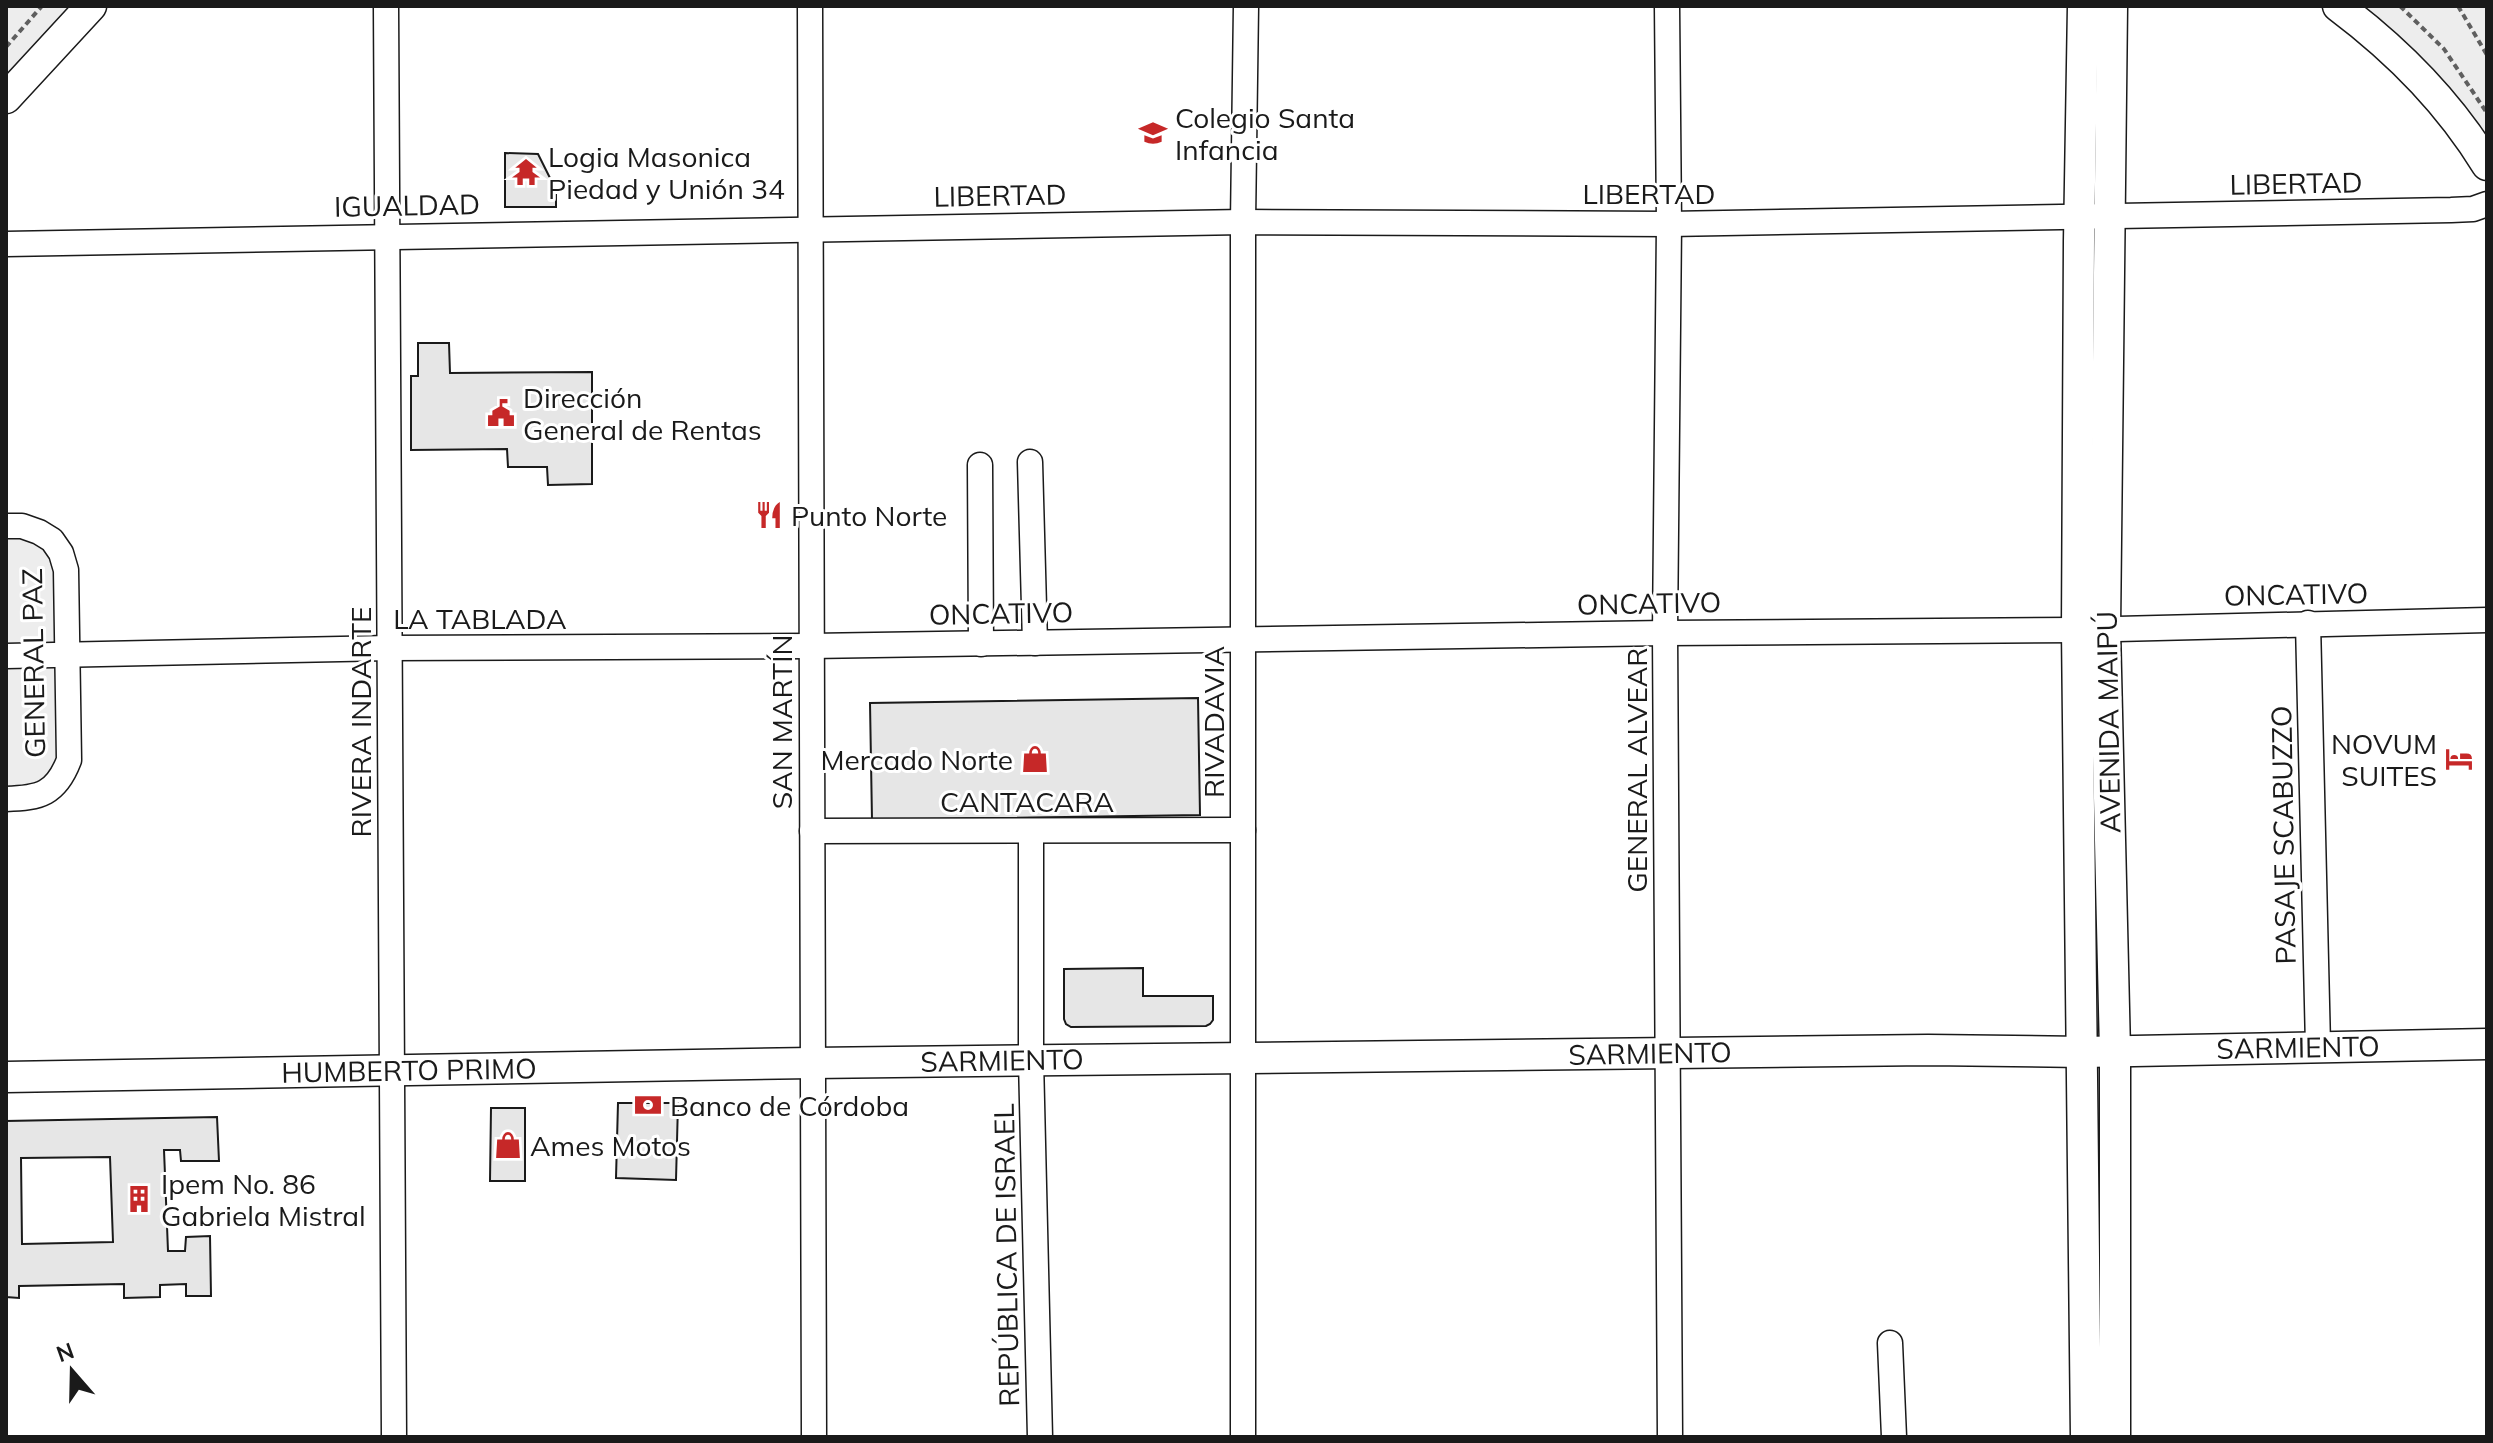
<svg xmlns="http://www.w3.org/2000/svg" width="2493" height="1443" viewBox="0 0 2493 1443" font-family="Mulish,sans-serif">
<rect width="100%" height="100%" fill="#fff"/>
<g fill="#ededed" stroke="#6a6a6a" stroke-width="2">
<polygon points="6,6 91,6 6,98"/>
<polygon points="2338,6 2487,6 2487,165"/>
<polygon points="6,527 61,553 63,774 6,799"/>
</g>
<g fill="#e6e6e6" stroke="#1a1a1a" stroke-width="2" fill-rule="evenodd">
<polygon points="505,153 538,154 556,190 556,207 505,207"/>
<polygon points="418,343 449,343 450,373 592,372 592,484 548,485 547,467 508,467 507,449 411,450 411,376 418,376"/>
<polygon points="1198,698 1200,815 872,820 870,703"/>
<polygon points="1143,968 1143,996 1213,996 1213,1020 1210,1024 1206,1026 1071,1027 1066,1024 1064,1019 1064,969"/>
<polygon points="618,1103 678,1103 676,1180 616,1178"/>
<polygon points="491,1108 525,1108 525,1181 490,1181"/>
<path d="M217,1117L219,1161H181L180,1150H164L168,1251H185L186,1237L210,1236L211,1296H186V1284L160,1285V1297L124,1298V1284L19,1286V1298L6,1297V1121ZM110,1157L113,1242L22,1244L21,1158Z"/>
</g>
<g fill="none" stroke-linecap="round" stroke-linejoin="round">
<g stroke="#1a1a1a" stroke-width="27">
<g id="minor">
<polyline points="386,6 394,1437"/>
<polyline points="810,6 814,1437"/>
<polyline points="1667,6 1669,224 1665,633 1670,1437"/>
<polyline points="6,244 1243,222 1669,224 2451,210 2473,209 2487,204"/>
<polyline points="1030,462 1035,643"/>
<polyline points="980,465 981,644"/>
<path d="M6,526H22L39,532L52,540L61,553L66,570L69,760C56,794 40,798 6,799"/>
<polyline points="2308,623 2318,1046"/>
<polyline points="6,656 390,648 811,646 1665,633 2077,630 2487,620"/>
<polyline points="812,831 1243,830"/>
<polyline points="1031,831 1031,1060 1040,1437"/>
<polyline points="1890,1343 1894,1437"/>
<polyline points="1243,1437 1243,222 1246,6"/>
</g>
</g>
<g stroke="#1a1a1a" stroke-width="33">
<g id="major">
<polyline points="2083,6 2079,241 2077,630 2086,1437"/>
<polyline points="2112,6 2105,629 2115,1051 2115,1437"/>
<path d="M2338,6C2398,51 2448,101 2487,165"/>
<polyline points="6,98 91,6"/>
<polyline points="6,1077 812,1063 1928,1050 2083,1052 2487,1044"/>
</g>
</g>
<g stroke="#5f5f5f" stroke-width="4" stroke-dasharray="6 4" stroke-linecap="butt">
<polyline points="2400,6 2444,49 2487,113"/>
<polyline points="2458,6 2487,55"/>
<polyline points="6,47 42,6"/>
</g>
<use href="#minor" stroke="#fff" stroke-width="24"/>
<use href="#major" stroke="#fff" stroke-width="30"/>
</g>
<defs>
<g id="school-bare" transform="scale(2.16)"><path d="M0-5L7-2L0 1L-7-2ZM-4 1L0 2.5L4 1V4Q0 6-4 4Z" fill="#c62828" stroke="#fff" stroke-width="2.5" paint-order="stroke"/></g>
<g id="temple-bare" transform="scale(2.16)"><path d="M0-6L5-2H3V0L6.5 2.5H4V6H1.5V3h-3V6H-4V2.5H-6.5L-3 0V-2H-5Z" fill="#c62828" stroke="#fff" stroke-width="2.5" paint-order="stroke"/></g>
<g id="civic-bare" transform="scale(2.16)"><path d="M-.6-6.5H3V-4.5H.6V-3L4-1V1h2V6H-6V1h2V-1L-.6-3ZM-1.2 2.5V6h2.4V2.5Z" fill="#c62828" stroke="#fff" stroke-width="2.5" paint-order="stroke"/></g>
<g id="restaurant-bare" transform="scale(2.16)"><path d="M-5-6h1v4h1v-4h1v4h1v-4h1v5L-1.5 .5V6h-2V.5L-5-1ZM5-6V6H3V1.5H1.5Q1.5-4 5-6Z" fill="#c62828" stroke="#fff" stroke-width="2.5" paint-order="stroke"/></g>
<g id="shop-bare" transform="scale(2.16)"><path d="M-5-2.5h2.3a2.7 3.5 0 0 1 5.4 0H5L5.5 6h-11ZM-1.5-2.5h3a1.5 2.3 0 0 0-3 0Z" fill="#c62828" stroke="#fff" stroke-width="2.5" paint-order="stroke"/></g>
<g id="hotel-bare" transform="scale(2.16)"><path d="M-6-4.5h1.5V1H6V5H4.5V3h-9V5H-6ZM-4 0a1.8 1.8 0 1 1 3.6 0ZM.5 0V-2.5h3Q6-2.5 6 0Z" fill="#c62828" stroke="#fff" stroke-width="2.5" paint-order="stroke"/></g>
<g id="bank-bare" transform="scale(2.16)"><path d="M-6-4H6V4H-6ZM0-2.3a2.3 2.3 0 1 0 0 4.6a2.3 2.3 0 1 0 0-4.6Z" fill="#c62828" stroke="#fff" stroke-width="2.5" paint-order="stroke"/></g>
<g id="building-bare" transform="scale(2.16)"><path d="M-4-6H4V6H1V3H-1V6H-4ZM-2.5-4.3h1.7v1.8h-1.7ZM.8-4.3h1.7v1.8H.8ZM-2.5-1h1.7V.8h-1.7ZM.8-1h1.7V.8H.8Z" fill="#c62828" stroke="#fff" stroke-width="2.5" paint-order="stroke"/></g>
</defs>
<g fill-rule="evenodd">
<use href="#school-bare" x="1153" y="133"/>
<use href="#temple-bare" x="526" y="172"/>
<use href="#civic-bare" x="501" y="413"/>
<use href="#restaurant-bare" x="769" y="515"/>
<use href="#shop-bare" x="1035" y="759"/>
<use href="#hotel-bare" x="2459" y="759"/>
<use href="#bank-bare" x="648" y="1105"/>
<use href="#shop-bare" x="508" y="1145"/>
<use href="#building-bare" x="139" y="1199"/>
</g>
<g text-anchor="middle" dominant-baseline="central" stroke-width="6" stroke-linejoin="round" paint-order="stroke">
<g font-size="28" fill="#1a1a1a" stroke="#fff" text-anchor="start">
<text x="1175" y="117">Colegio Santa<tspan x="1175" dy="32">Infancia</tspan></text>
<text x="548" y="156">Logia Masonica<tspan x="548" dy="32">Piedad y Unión 34</tspan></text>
<text x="523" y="397">Dirección<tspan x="523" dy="32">General de Rentas</tspan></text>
<text x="791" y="515">Punto Norte</text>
<text x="2437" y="743" text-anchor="end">NOVUM<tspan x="2437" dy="32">SUITES</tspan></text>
<text x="1013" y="759" text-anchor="end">Mercado Norte</text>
<text x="670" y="1105">Banco de Córdoba</text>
<text x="530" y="1145">Ames Motos</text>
<text x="161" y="1183">Ipem No. 86<tspan x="161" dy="32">Gabriela Mistral</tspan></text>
</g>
<g font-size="28" fill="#1a1a1a" stroke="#fff">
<text transform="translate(2296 183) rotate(-1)">LIBERTAD</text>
<text x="1649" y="193">LIBERTAD</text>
<text transform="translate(1000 195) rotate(-1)">LIBERTAD</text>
<text transform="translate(407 205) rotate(-1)">IGUALDAD</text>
<text transform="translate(2296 594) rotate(-1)">ONCATIVO</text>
<text transform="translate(1649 603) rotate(-1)">ONCATIVO</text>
<text transform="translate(1001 613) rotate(-1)">ONCATIVO</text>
<text x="480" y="618">LA TABLADA</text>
<text transform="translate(33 663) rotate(-91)">GENERAL PAZ</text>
<text transform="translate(360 722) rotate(-90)">RIVERA INDARTE</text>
<text transform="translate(781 722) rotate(-90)">SAN MARTÍN</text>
<text transform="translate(1213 722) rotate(-90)">RIVADAVIA</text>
<text transform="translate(2108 722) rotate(-91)">AVENIDA MAIPÚ</text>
<text transform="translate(1636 770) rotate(-90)">GENERAL ALVEAR</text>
<text x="1027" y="801">CANTACARA</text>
<text transform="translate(2283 835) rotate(-91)">PASAJE SCABUZZO</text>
<text transform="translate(2298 1047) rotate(-1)">SARMIENTO</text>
<text transform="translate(1650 1053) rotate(-1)">SARMIENTO</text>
<text transform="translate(1002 1060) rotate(-1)">SARMIENTO</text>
<text transform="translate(409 1070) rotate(-1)">HUMBERTO PRIMO</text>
<text transform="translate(1006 1255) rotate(-91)">REPÚBLICA DE ISRAEL</text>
</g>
</g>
<rect width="2493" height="1443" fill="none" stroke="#1a1a1a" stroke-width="16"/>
<g transform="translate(72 1371) rotate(340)" stroke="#ffffff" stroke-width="6" paint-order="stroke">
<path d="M0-6L14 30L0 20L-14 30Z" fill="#1a1a1a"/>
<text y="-12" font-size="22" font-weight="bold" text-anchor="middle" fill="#1a1a1a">N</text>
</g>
</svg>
